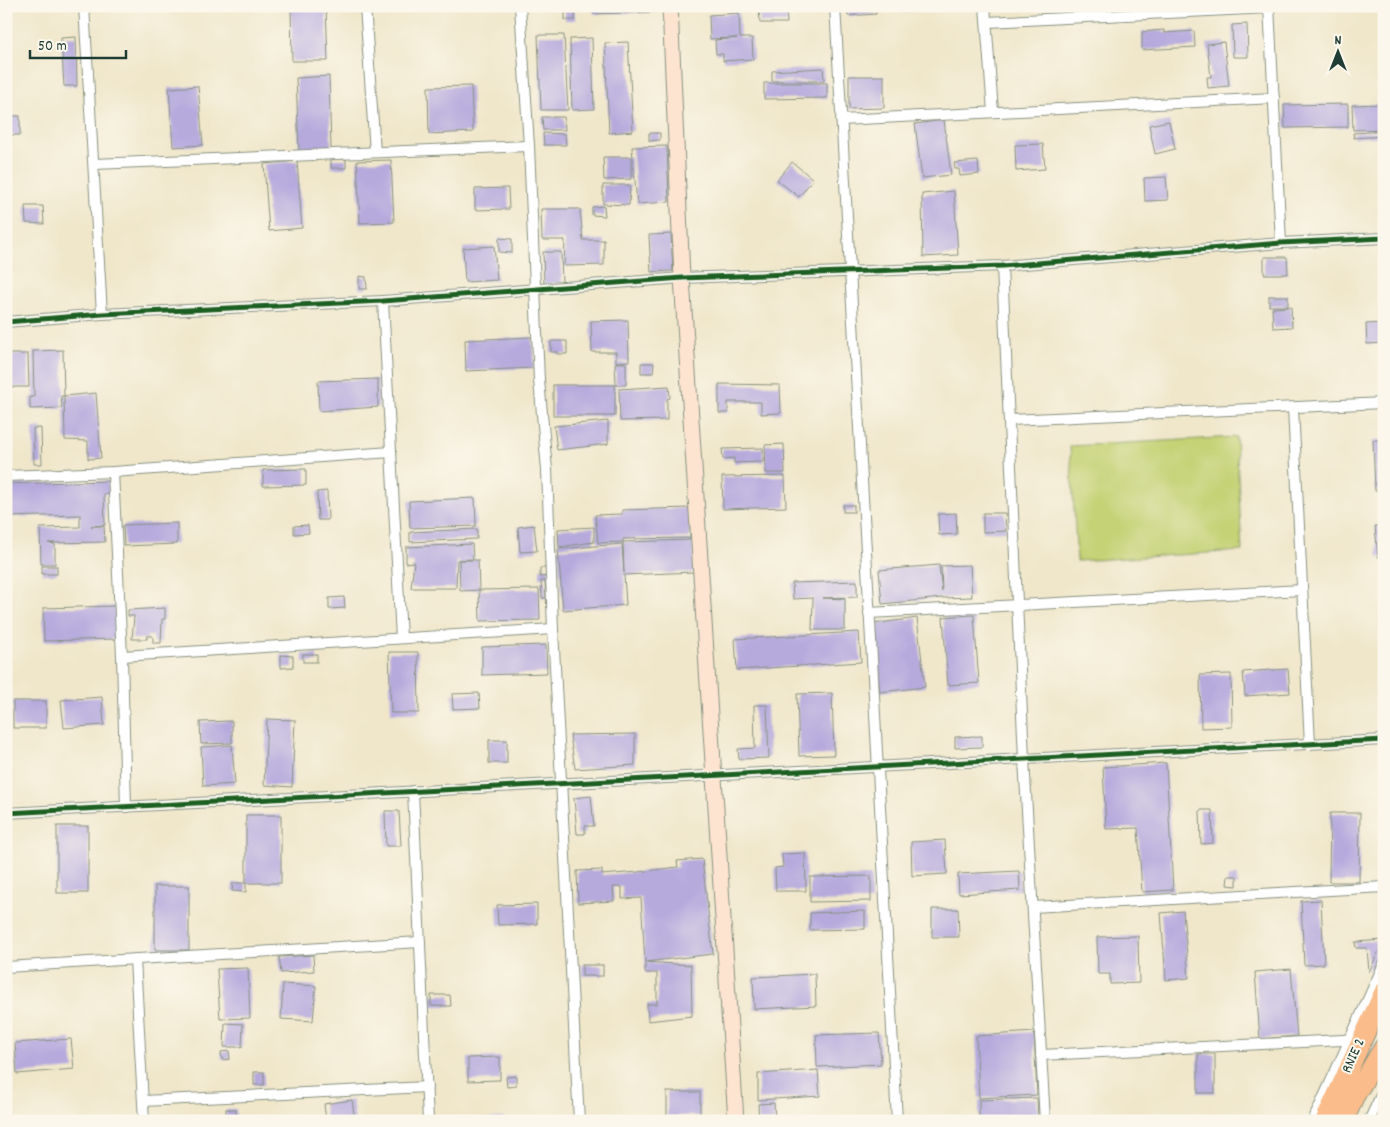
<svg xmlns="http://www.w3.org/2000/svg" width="1390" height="1127" viewBox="0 0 1390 1127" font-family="Dekko,sans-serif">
<rect width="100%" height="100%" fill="#fbf7ec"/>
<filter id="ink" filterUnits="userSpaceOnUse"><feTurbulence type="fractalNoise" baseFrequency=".02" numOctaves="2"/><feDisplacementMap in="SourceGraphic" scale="10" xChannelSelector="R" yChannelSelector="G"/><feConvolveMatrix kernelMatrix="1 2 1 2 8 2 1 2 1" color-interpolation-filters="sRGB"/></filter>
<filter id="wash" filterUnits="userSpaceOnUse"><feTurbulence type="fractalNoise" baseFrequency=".0096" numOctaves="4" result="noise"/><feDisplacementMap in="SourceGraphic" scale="20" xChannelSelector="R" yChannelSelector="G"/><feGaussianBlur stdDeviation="1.12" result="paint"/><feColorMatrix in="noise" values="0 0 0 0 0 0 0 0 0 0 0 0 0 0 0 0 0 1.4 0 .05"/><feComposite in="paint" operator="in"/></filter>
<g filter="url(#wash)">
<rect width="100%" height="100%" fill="#f0e7cb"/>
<polygon fill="#c5d274" stroke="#728854" points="1236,437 1242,551 1077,561 1070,446"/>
<g id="blocks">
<g fill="#b6aadd">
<polygon points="291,6 326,6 328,61 292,61"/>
<polygon points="593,6 657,6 657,12 594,14"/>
<polygon points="847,6 875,6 876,14 848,16"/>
<rect x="877" y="6" width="21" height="4"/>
<rect x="900" y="6" width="10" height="6"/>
<polygon points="786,8 787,23 760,23 759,10"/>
<rect x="565" y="11" width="10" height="9"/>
<polygon points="739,13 740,38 752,38 753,59 723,61 723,54 716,54 715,40 737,38 710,39 709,15"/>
<polygon points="1247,24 1248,57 1233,57 1232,25"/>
<polygon points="1164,30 1164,33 1194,31 1195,47 1142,50 1142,32"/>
<polygon points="538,35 564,35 568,110 541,110"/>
<polygon points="76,37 77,86 64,86 61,38"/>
<polygon points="592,38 594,109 572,110 570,39"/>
<polygon points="628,42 633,131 609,133 605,43"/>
<polygon points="1224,42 1229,86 1208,88 1207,77 1211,77 1207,44"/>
<polygon points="823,68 824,81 772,81 772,71"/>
<polygon points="329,76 331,150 299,151 296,78"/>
<polygon points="849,76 884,76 884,108 849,109"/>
<polygon points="764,83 827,83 827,98 764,99"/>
<polygon points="198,86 203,145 173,147 169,88"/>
<polygon points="471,86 473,132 429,134 428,87"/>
<rect x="6" y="87" width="5" height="15"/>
<polygon points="1348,104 1348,127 1285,128 1284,105"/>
<polygon points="1384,104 1384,129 1353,130 1352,105"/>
<rect x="8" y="116" width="12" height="19"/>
<polygon points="542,117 564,117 565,130 543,130"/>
<polygon points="944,120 951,175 922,178 915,124"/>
<polygon points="1169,121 1175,149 1155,154 1149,125"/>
<polygon points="1384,131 1384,136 1354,138 1353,133"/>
<polygon points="543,133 565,134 566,145 544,145"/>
<polygon points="649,133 660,133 660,140 649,141"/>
<polygon points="1043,144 1045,169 1016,171 1015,145"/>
<polygon points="667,146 669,202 637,204 632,147"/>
<polygon points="603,157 631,157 631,179 604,180"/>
<rect x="331" y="159" width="15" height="9"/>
<polygon points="391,160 394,222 360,223 357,161"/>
<polygon points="297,161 302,228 269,231 264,164"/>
<polygon points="978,161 979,174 960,176 959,169 955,169 954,163"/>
<polygon points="792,162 813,179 799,197 777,180"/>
<polygon points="6,168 9,168 10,198 6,198"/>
<polygon points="1166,177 1168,200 1145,201 1144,178"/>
<polygon points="603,185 630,185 629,205 603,204"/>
<polygon points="508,188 509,209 475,210 475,189"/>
<polygon points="954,191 958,255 923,257 922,194"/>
<polygon points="25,206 43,206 44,224 26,223"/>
<polygon points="604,206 605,216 592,215 592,207"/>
<polygon points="541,209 580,209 583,240 604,240 604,265 564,266 565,240 542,240"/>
<polygon points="671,234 673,271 651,272 649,235"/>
<polygon points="499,238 512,239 512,253 499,252"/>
<polygon points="494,246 497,280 465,282 463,248"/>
<polygon points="543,252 561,252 562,283 544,284"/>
<polygon points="1264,257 1287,257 1288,274 1264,274"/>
<polygon points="359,276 366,277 367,289 359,289"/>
<rect x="1269" y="296" width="19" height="10"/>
<polygon points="1291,307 1292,327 1273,328 1272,308"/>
<polygon points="628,320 629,361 616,362 616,352 592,352 591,321"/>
<polygon points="1384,323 1384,343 1367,344 1366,324"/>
<polygon points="532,337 534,368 466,371 465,340"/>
<polygon points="551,341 567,341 567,354 557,354 557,352 551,352"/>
<polygon points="63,350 64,396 96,393 101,458 88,459 88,441 65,440 64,396 61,396 62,408 30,409 30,397 34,397 33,351"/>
<polygon points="6,354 28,354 29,387 6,387"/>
<polygon points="615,363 626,363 626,385 616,385"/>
<polygon points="641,363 654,363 653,373 641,373"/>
<polygon points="378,379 378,407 319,411 318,381"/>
<polygon points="719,384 780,385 781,413 761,414 761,402 728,402 728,413 719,413"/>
<rect x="553" y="385" width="62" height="31"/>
<polygon points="669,386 670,398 667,399 667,420 620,421 619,389"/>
<polygon points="608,421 608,444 557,450 554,426"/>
<polygon points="33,428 41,428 42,464 34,464"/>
<polygon points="1373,440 1384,440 1384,490 1375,491"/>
<polygon points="784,444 785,473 766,473 765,445"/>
<polygon points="763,448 763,462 734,463 734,458 723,459 722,449"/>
<polygon points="306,469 306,485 263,486 263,470"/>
<polygon points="785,476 786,507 723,509 722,477"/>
<polygon points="108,481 109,494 104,494 105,525 91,526 104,526 105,542 48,543 55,544 55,564 41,564 40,528 80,527 80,515 6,517 6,484"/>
<polygon points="327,491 328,520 318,520 317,492"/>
<polygon points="475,498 476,526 410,528 409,501"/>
<rect x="843" y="505" width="11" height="7"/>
<polygon points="690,508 690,538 623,539 623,542 693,540 694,572 624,575 626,605 563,610 558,549 622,544 624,573 623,542 598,543 595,515 622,514 622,510"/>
<polygon points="956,513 957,534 939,535 938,514"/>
<polygon points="983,513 1005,513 1006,531 983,532"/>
<polygon points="177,523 177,544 124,546 123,525"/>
<polygon points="308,525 309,533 294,534 294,526"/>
<polygon points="534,525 537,551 520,552 518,527"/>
<polygon points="1375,526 1384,526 1384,557 1378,557"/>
<polygon points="594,527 594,542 559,547 558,529"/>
<polygon points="477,529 477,539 410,542 410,532"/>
<polygon points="472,544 473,559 457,560 456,588 411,588 414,562 406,563 406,547"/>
<polygon points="459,560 478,560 479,590 460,591"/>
<polygon points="939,565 942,592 941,566 970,565 972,597 942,598 882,604 879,570"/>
<rect x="42" y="566" width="15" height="8"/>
<polygon points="540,568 549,568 549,576 540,577"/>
<polygon points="541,581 545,581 546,598 542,598"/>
<polygon points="857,581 857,597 823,598 845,599 845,630 812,630 813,598 793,599 792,583"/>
<polygon points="539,589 540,620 480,621 479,590"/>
<polygon points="344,597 345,608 329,609 329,598"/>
<polygon points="115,606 116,639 44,641 43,608"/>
<polygon points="165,608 165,619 162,619 161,643 153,643 153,636 147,636 147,639 132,639 134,616 128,616 128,610"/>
<polygon points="974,615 979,683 948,685 943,617"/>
<polygon points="917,618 925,687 880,692 872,624"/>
<polygon points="859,632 861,662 737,670 735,639"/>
<polygon points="546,645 547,673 482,675 482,647"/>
<polygon points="389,652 418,652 419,713 391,713"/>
<rect x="303" y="654" width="14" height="8"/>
<polygon points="281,655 293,656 293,667 281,668"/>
<polygon points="1288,669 1290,693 1245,696 1243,672"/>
<polygon points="1231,674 1232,727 1201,728 1200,675"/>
<polygon points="479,693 480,708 453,709 452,694"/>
<polygon points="832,693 834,755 799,756 797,694"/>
<polygon points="102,697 104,725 64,728 61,700"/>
<rect x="13" y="701" width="33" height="27"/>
<polygon points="754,705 767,705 769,758 739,759 738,749 755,748"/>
<polygon points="267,719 295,720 292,787 264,785"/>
<polygon points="232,721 232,743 201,744 200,722"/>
<polygon points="635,734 635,765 575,769 570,735"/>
<polygon points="982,736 982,747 955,748 955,737"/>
<rect x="489" y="740" width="18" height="23"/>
<polygon points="232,745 235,784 203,786 201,747"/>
<polygon points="1166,763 1173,890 1142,892 1138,828 1106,829 1103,767"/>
<polygon points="591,796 594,826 585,826 585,834 577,834 574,798"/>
<polygon points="1200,810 1212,810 1213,843 1201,844"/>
<polygon points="385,811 399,811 401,846 386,846"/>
<polygon points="1330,813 1360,813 1359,882 1329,882"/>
<rect x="246" y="815" width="35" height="68"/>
<rect x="57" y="826" width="31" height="67"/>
<polygon points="945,840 947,874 912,876 911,842"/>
<polygon points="805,853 806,891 776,891 775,868 783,867 782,854"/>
<polygon points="702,859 713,954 645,962 641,898 622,899 622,887 613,887 614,901 578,903 577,871 602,870 602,875 638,872 678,867 677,861"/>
<polygon points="1019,871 1020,890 959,894 958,874"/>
<polygon points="871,876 871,901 810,902 810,877"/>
<polygon points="1228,876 1237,876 1237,886 1227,885"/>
<polygon points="233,883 246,883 246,892 232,891"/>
<rect x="155" y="886" width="34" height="64"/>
<polygon points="1321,900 1324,964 1304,965 1301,901"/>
<polygon points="537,904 537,924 498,925 497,905"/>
<polygon points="932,909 958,909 959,937 932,937"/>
<polygon points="865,911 865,929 810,930 810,913"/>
<polygon points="1183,911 1189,978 1166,980 1161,913"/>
<polygon points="1138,936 1139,983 1110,984 1110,974 1098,974 1097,937"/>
<polygon points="1384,940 1369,972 1367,948 1356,948 1355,942"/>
<polygon points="313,955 314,971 281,973 279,957"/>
<polygon points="645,962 691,965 692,1016 648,1021 647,1004 657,1004 657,973 645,973"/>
<rect x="582" y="965" width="21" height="11"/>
<polygon points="248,968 250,1018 220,1019 217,969"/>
<polygon points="1291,969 1297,1036 1260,1039 1255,972"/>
<polygon points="815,974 816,1006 754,1009 753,977"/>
<polygon points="283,984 316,986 313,1021 281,1019"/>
<polygon points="431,995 450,995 451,1006 431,1006"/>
<polygon points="225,1023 243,1024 242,1047 224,1047"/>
<polygon points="1034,1032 1037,1095 979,1098 976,1036"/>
<polygon points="879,1033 881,1064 817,1067 816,1035"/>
<polygon points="71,1039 74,1069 17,1074 15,1043"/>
<polygon points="229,1051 230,1059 222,1060 221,1052"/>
<rect x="1198" y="1054" width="17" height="39"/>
<polygon points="500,1057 500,1080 468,1081 468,1058"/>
<polygon points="818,1070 820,1096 758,1100 758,1074"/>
<rect x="254" y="1072" width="10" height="13"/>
<polygon points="516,1076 516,1086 507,1087 506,1077"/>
<rect x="667" y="1092" width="33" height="24"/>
<polygon points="1037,1098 1038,1121 979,1121 979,1100"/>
<polygon points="352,1100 355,1121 326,1121 324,1104"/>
<polygon points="774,1103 775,1121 759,1121 758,1104"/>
<rect x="226" y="1109" width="10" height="12"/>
<polygon points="505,1118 505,1121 482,1121 482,1119"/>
</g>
</g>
</g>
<g filter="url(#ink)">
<use href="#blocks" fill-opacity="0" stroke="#889280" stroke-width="1"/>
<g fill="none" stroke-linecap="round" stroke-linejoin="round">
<g stroke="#889280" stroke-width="12">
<g id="street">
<polyline points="84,6 102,314"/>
<polyline points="365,6 375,152"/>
<polyline points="520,6 529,146 539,380 547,470 553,629 579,1121"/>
<path d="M835,6C856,378 878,749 897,1121"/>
<polyline points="985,6 993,112"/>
<polyline points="1269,6 1281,243"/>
<polyline points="987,22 1269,8"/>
<polyline points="841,120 1274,98"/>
<polyline points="94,164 529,146"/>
<polyline points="1002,266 1024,759 1045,1121"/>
<polyline points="383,301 401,638"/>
<polyline points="6,322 102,314 383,301 682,278 1002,266 1281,243 1384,238"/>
<polyline points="1293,408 1310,744"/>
<polyline points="1009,420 1384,403"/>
<polyline points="113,472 122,656 126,807"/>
<polyline points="6,476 113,472 391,452"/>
<polyline points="869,613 1302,590"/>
<polyline points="122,656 553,629"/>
<polyline points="413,791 428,1121"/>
<polyline points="6,813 1384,740"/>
<polyline points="1033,907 1384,887"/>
<polyline points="135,959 144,1121"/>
<polyline points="6,967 420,942"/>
<polyline points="1041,1055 1362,1039"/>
<polyline points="143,1101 427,1087"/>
<polyline points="1313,1121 1384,964"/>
<polyline points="1369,1121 1384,1089"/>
</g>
</g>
<g stroke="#889280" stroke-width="17">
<polyline id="secondary" points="670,6 682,278 736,1121"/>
</g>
<g stroke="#889280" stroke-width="21">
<g id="highway">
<polyline points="1325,1121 1384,992"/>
<polyline points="1344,1121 1354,1097 1384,1047"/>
</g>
</g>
<use href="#street" stroke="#fff" stroke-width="10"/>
<use href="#secondary" stroke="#fde4d0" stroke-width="15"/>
<use href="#highway" stroke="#f9bc8a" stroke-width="19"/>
<g stroke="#fbf7ec" stroke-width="8">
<g id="cycleway">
<polyline points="6,322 102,314 383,301 682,278 1002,266 1281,243 1384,238"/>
<polyline points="6,813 1384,740"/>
</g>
</g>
<use href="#cycleway" stroke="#1b5e20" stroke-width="5"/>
</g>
</g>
<g text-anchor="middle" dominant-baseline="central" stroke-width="4" stroke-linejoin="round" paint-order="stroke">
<g font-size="15" fill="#1f3d34" stroke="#fbf7ec">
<text transform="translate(1354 1056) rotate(-66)">RNIE 2</text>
</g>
</g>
<rect width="1390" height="1127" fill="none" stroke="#fbf7ec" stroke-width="25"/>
<g transform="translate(1338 52)" stroke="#fbf7ec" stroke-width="4" paint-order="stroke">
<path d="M0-4L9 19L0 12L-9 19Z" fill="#1f3d34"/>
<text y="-8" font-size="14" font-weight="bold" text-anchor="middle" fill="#1f3d34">N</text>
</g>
<path d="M30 50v8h96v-8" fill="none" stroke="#1f3d34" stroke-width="2.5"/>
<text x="38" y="50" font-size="15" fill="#1f3d34" stroke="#fbf7ec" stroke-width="4" paint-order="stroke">50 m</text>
</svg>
